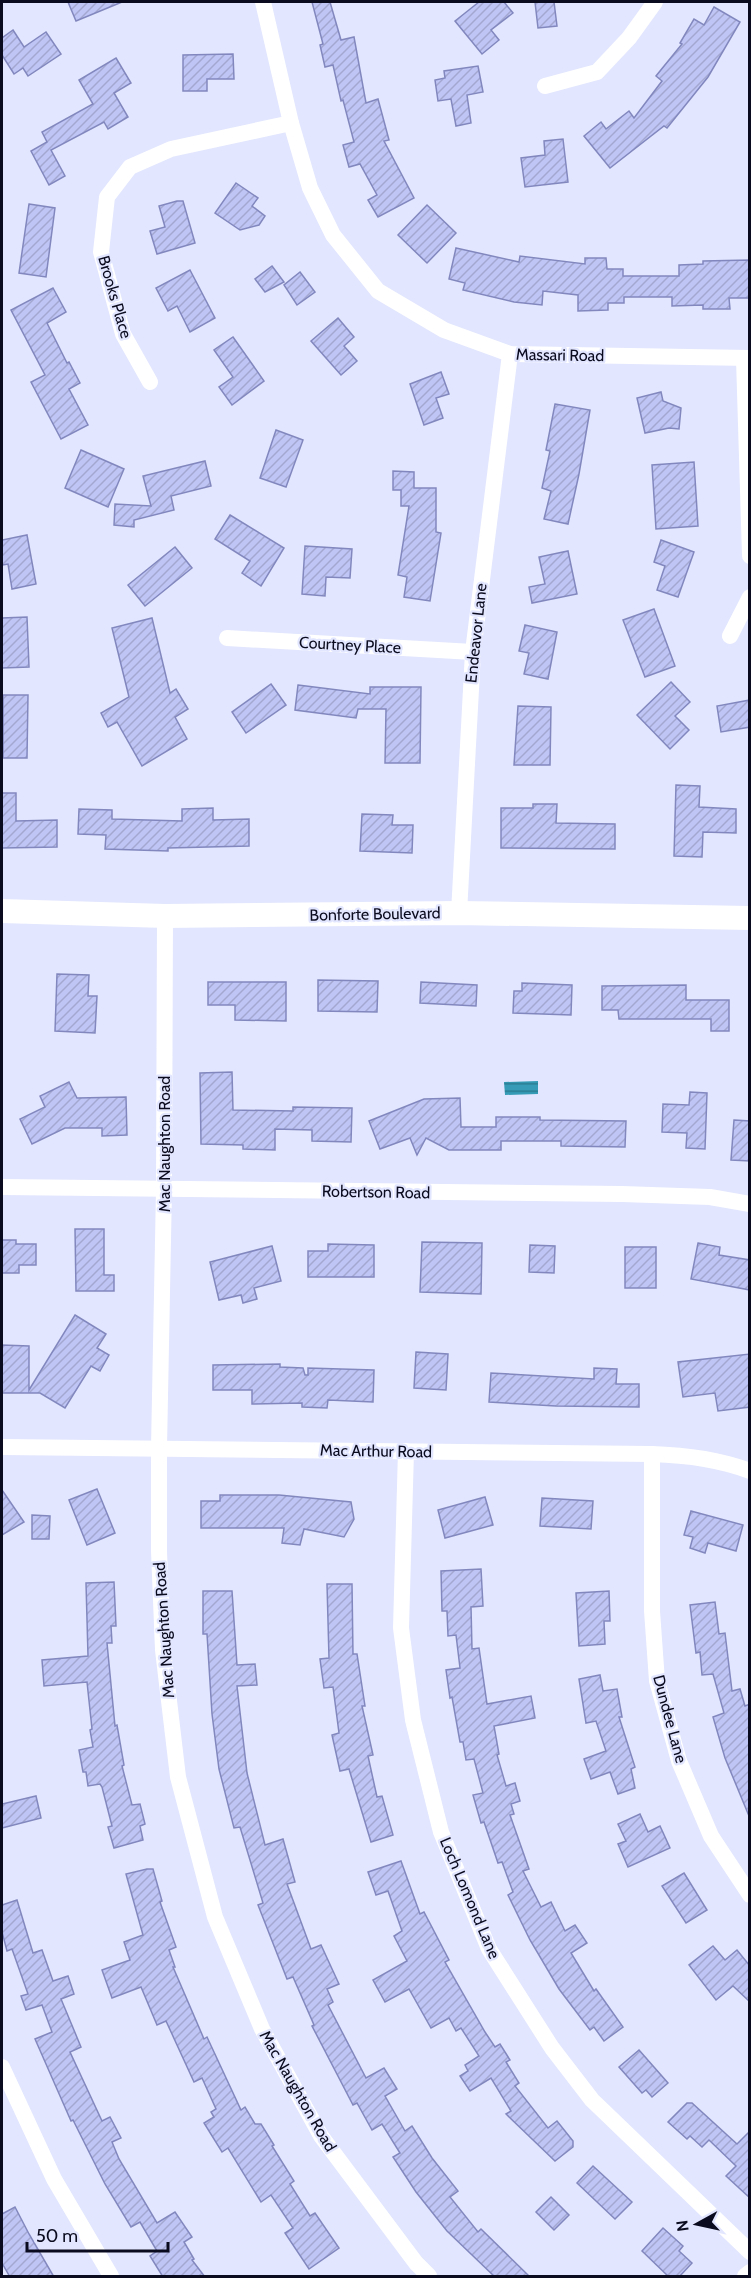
<svg xmlns="http://www.w3.org/2000/svg" width="751" height="2278" viewBox="0 0 751 2278" font-family="Cabin,sans-serif">
<defs>
<pattern id="water-rules" width="6" height="5" patternUnits="userSpaceOnUse" patternTransform="scale(1.5)"><rect width="6" height="5" fill="#359bb6"/><path d="M0 2.5h6" fill="none" stroke="#2b7d93"/></pattern>
<pattern id="building-hatch" width="6" height="6" patternUnits="userSpaceOnUse" patternTransform="scale(1.5)"><rect width="6" height="6" fill="#bfc5f4"/><path d="M-1 1l2-2M0 6l6-6M5 7l2-2" fill="none" stroke="#a3a8d1"/></pattern>
</defs>
<rect width="100%" height="100%" fill="#e2e6fe"/>
<polygon fill="url(#water-rules)" points="538,1081 538,1094 505,1095 504,1082"/>
<g fill="url(#building-hatch)" stroke="#8288be" stroke-width="1.5">
<polygon points="68,2 122,2 76,21"/>
<polygon points="312,2 330,2 341,40 354,37 366,103 378,99 389,140 384,141 414,198 378,217 368,200 377,195 360,164 349,167 343,145 354,142 343,100 341,101 333,65 325,67 320,45 323,44"/>
<polygon points="479,2 504,2 513,13 491,30 499,40 482,54 455,21"/>
<polygon points="535,2 554,2 557,26 538,28"/>
<polygon points="714,7 740,22 708,77 667,128 664,126 610,168 584,136 601,122 606,129 629,111 634,118 662,81 656,76 682,44 680,43 694,19 704,25"/>
<polygon points="13,30 24,47 46,32 61,54 28,76 23,68 14,74 2,55 2,38"/>
<polygon points="233,54 234,79 207,79 207,91 183,91 183,55"/>
<polygon points="116,58 131,83 114,93 128,117 108,129 104,122 51,150 65,176 49,185 31,151 47,142 42,132 93,104 79,80"/>
<polygon points="478,66 483,92 467,95 471,123 456,126 451,99 438,101 435,80 445,78 444,71"/>
<polygon points="563,139 568,182 525,187 521,158 545,155 544,141"/>
<polygon points="236,183 258,198 252,206 265,216 259,225 240,230 215,213"/>
<polygon points="177,201 183,201 195,243 157,254 150,231 165,227 159,206"/>
<polygon points="29,204 55,208 46,277 19,273"/>
<polygon points="427,205 456,233 427,263 398,235"/>
<polygon points="456,248 519,262 520,256 585,264 585,258 606,258 607,269 623,269 623,276 679,276 679,265 703,264 703,261 750,260 750,298 729,298 730,309 703,309 703,305 672,306 672,297 624,297 624,303 608,303 608,310 578,311 578,295 543,291 542,305 514,302 463,290 465,283 449,279"/>
<polygon points="272,266 284,282 265,292 255,279"/>
<polygon points="190,270 215,318 190,332 177,306 168,311 156,288"/>
<polygon points="300,272 315,292 297,305 284,285"/>
<polygon points="53,288 66,312 47,323 67,363 69,362 80,383 69,389 88,425 61,439 31,382 45,375 11,310"/>
<polygon points="338,318 354,337 344,346 357,361 341,375 311,341"/>
<polygon points="233,337 264,381 232,405 219,387 233,377 214,350"/>
<polygon points="441,372 449,394 436,398 443,418 424,425 410,384"/>
<polygon points="661,392 663,401 681,408 679,429 669,428 645,433 637,398"/>
<polygon points="555,404 590,410 579,474 568,524 544,519 551,491 542,488 550,451 546,450"/>
<polygon points="276,430 303,440 286,487 260,478"/>
<polygon points="81,450 124,469 108,507 65,488"/>
<polygon points="205,461 211,486 171,496 174,510 134,520 134,527 114,525 115,504 151,506 143,476"/>
<polygon points="694,462 698,526 656,529 652,465"/>
<polygon points="393,471 414,472 414,488 436,488 436,532 441,533 430,601 404,597 407,577 398,575 409,506 401,506 401,490 393,490"/>
<polygon points="230,515 284,548 261,586 242,573 250,561 215,539"/>
<polygon points="27,535 36,584 12,589 8,564 2,565 2,540"/>
<polygon points="661,540 694,552 678,597 657,590 665,566 654,562"/>
<polygon points="305,546 352,549 350,578 326,577 325,596 302,594"/>
<polygon points="175,547 192,568 145,606 128,585"/>
<polygon points="568,551 577,594 532,603 529,587 545,584 539,557"/>
<polygon points="654,609 675,666 645,677 623,620"/>
<polygon points="27,617 29,667 2,668 2,618"/>
<polygon points="152,618 170,693 176,689 188,709 175,717 187,739 142,766 117,722 108,727 101,713 129,697 112,628"/>
<polygon points="525,625 557,632 548,679 524,674 529,653 519,651"/>
<polygon points="671,682 690,702 675,716 689,730 670,749 637,715"/>
<polygon points="271,684 286,705 246,733 232,712"/>
<polygon points="298,685 370,694 370,687 421,687 420,763 385,763 386,709 358,709 356,718 295,710"/>
<polygon points="3,695 28,695 27,758 3,758"/>
<polygon points="750,700 750,727 721,732 717,706"/>
<polygon points="518,706 551,707 550,765 514,765"/>
<polygon points="676,785 700,786 699,807 736,809 736,833 703,832 702,857 674,856"/>
<polygon points="2,793 16,793 16,821 57,820 57,847 2,848"/>
<polygon points="533,804 557,804 556,823 615,824 615,849 501,848 501,808 533,808"/>
<polygon points="213,808 213,820 249,819 249,846 168,848 168,851 105,849 106,835 78,834 79,809 112,810 112,819 182,821 182,809"/>
<polygon points="362,814 393,815 392,825 413,825 412,853 360,851"/>
<polygon points="57,974 89,975 88,996 97,996 95,1033 55,1031"/>
<polygon points="318,980 378,981 377,1012 318,1011"/>
<polygon points="208,982 286,982 286,1021 235,1020 235,1005 208,1005"/>
<polygon points="421,982 477,985 476,1006 420,1003"/>
<polygon points="522,983 572,985 571,1015 513,1013 514,991 522,991"/>
<polygon points="686,985 686,1000 729,1000 729,1031 711,1031 711,1019 619,1019 618,1010 602,1010 602,986"/>
<polygon points="232,1072 233,1110 293,1111 293,1107 352,1108 351,1142 312,1141 312,1130 275,1129 275,1150 243,1149 243,1145 201,1144 200,1073"/>
<polygon points="69,1082 77,1098 126,1097 127,1135 102,1136 102,1128 65,1128 32,1144 20,1119 45,1107 40,1096"/>
<polygon points="690,1092 707,1093 705,1149 686,1148 687,1133 662,1132 663,1104 689,1105"/>
<polygon points="460,1098 461,1127 496,1127 496,1117 540,1117 540,1120 626,1121 625,1147 561,1146 561,1141 501,1141 501,1150 449,1150 426,1138 417,1155 410,1138 380,1149 369,1121 424,1099"/>
<polygon points="734,1120 750,1121 750,1161 731,1160"/>
<polygon points="75,1229 104,1229 104,1275 114,1275 114,1291 76,1291"/>
<polygon points="2,1240 16,1240 16,1244 36,1244 36,1265 19,1265 19,1273 2,1273"/>
<polygon points="422,1242 482,1243 481,1294 420,1292"/>
<polygon points="698,1243 720,1247 719,1255 750,1260 750,1290 691,1279"/>
<polygon points="328,1244 374,1245 374,1277 308,1277 308,1251 328,1251"/>
<polygon points="530,1245 555,1246 554,1273 529,1272"/>
<polygon points="272,1246 281,1281 254,1288 257,1299 243,1303 241,1295 219,1300 210,1262"/>
<rect x="625" y="1247" width="31" height="41"/>
<polygon points="75,1315 106,1334 97,1348 109,1355 100,1371 91,1366 65,1408 40,1393 2,1393 2,1345 29,1346 29,1390"/>
<polygon points="416,1352 448,1354 446,1390 414,1388"/>
<polygon points="750,1354 750,1407 718,1411 715,1393 683,1397 678,1362"/>
<polygon points="280,1364 280,1367 303,1368 305,1375 308,1375 308,1368 374,1370 373,1402 328,1400 327,1408 302,1407 302,1403 252,1404 252,1390 213,1390 213,1365"/>
<polygon points="594,1368 617,1369 616,1384 639,1384 639,1407 556,1406 489,1402 491,1373 594,1379"/>
<polygon points="97,1489 115,1533 87,1545 69,1500"/>
<polygon points="2,1490 24,1522 2,1535"/>
<polygon points="220,1495 279,1495 351,1502 354,1519 344,1537 304,1529 300,1545 282,1543 284,1528 201,1528 201,1501 220,1501"/>
<polygon points="485,1497 493,1525 445,1538 438,1510"/>
<polygon points="542,1498 593,1501 591,1529 540,1526"/>
<polygon points="691,1511 743,1525 736,1551 708,1543 705,1553 690,1548 693,1537 684,1535"/>
<polygon points="32,1515 50,1516 49,1539 32,1539"/>
<polygon points="481,1569 483,1606 471,1607 472,1649 479,1648 487,1704 531,1696 535,1718 494,1726 499,1754 497,1755 506,1786 515,1783 520,1801 511,1804 514,1814 510,1815 529,1869 523,1871 541,1907 551,1902 565,1931 575,1925 587,1943 571,1953 594,1991 596,1989 623,2027 604,2041 594,2027 590,2030 559,1989 530,1940 508,1895 513,1892 502,1862 498,1863 484,1822 481,1823 473,1795 483,1793 474,1759 466,1760 463,1742 460,1742 452,1697 450,1698 446,1670 460,1668 456,1635 448,1636 447,1611 442,1611 441,1571"/>
<polygon points="114,1582 116,1626 111,1626 112,1643 107,1643 115,1726 117,1725 124,1765 122,1766 132,1805 140,1804 145,1824 140,1826 143,1840 114,1848 108,1827 112,1826 102,1787 100,1784 88,1786 86,1772 83,1772 79,1750 93,1747 90,1730 92,1729 87,1682 44,1686 42,1660 88,1656 86,1583"/>
<polygon points="327,1584 352,1584 353,1654 357,1654 365,1706 362,1706 373,1755 368,1756 377,1797 382,1796 393,1835 371,1842 349,1769 340,1771 332,1735 339,1733 333,1687 324,1688 320,1659 329,1658"/>
<polygon points="203,1591 232,1591 237,1665 255,1664 257,1685 237,1686 247,1773 265,1845 283,1839 295,1882 287,1884 311,1949 321,1945 339,1984 327,1989 333,2002 328,2005 366,2078 384,2068 397,2089 385,2096 405,2131 412,2126 432,2158 458,2191 450,2197 478,2232 481,2229 530,2277 495,2277 447,2231 416,2192 393,2157 400,2153 382,2124 372,2130 357,2103 353,2105 312,2026 314,2025 293,1977 287,1979 258,1905 263,1903 240,1827 234,1828 219,1769 212,1714 207,1634 203,1634"/>
<polygon points="609,1591 610,1621 604,1621 605,1644 579,1646 576,1593"/>
<polygon points="715,1602 719,1634 725,1633 732,1691 740,1689 745,1706 750,1704 749,1816 725,1758 713,1717 724,1713 713,1674 702,1675 700,1652 696,1653 690,1605"/>
<polygon points="600,1675 603,1691 617,1689 622,1717 619,1717 635,1767 631,1769 635,1788 618,1794 610,1772 591,1779 584,1759 606,1751 596,1721 586,1723 579,1679"/>
<polygon points="36,1796 41,1818 2,1828 2,1804"/>
<polygon points="640,1814 648,1832 660,1826 670,1848 628,1867 618,1844 626,1841 618,1824"/>
<polygon points="401,1861 420,1914 424,1912 449,1960 445,1962 485,2032 495,2047 500,2044 510,2060 506,2062 519,2083 515,2086 548,2128 557,2121 573,2141 573,2147 555,2161 506,2114 511,2111 491,2078 470,2091 460,2076 468,2071 465,2065 479,2056 461,2028 456,2031 449,2018 431,2028 409,1989 385,2002 373,1980 407,1961 394,1936 402,1931 388,1891 376,1895 368,1872"/>
<polygon points="147,1869 153,1869 162,1901 160,1902 176,1947 169,1950 175,1967 173,1967 204,2039 207,2037 241,2110 245,2107 255,2124 261,2124 274,2145 272,2146 294,2181 290,2184 310,2216 315,2213 339,2248 309,2269 285,2233 293,2228 271,2195 261,2202 228,2148 222,2152 204,2123 214,2117 211,2112 216,2109 202,2078 194,2082 166,2021 157,2025 141,1987 112,1998 102,1970 130,1960 124,1942 143,1935 126,1874"/>
<polygon points="684,1873 707,1910 686,1923 662,1886"/>
<polygon points="17,1900 33,1953 42,1950 53,1981 68,1976 74,1994 61,1999 81,2047 70,2052 102,2121 110,2117 121,2138 112,2142 119,2159 157,2223 175,2212 192,2237 184,2242 194,2259 192,2260 205,2277 163,2277 150,2256 157,2251 140,2222 131,2227 105,2184 73,2120 71,2121 35,2039 52,2032 42,2005 26,2010 21,1996 28,1994 12,1949 7,1951 2,1932 2,1905"/>
<polygon points="713,1946 725,1960 737,1950 750,1966 750,2002 733,1986 716,2000 689,1965"/>
<polygon points="639,2050 668,2083 652,2097 646,2090 642,2093 619,2067"/>
<polygon points="687,2103 692,2103 737,2144 750,2131 750,2198 726,2176 736,2166 709,2140 702,2147 690,2136 687,2139 668,2122"/>
<polygon points="593,2166 632,2202 615,2219 577,2183"/>
<polygon points="551,2197 569,2215 554,2230 536,2212"/>
<polygon points="15,2207 29,2234 54,2277 10,2277 2,2263 2,2214"/>
<polygon points="663,2228 683,2246 679,2251 692,2263 679,2277 669,2277 642,2251"/>
</g>
<g fill="none" stroke-linecap="round" stroke-linejoin="round">
<g stroke="#fff" stroke-width="16">
<polyline points="263,2 291,123 310,188 333,235 378,291 444,330 510,354 750,358"/>
<polyline points="545,86 597,72 629,38 655,2"/>
<polyline points="744,359 750,556"/>
<polyline points="150,382 123,334 101,252 107,197 130,167 171,149 291,123"/>
<polyline points="730,636 750,597"/>
<polyline points="227,638 473,652"/>
<polyline points="459,913 473,652 510,354"/>
<polyline points="165,916 164,1189 159,1448 159,1551 163,1650 178,1777 215,1917 262,2029 321,2136 416,2263 429,2276"/>
<polyline points="2,1187 622,1194 710,1197 750,1204"/>
<path d="M2,1447L652,1454C685,1455 718,1459 750,1471"/>
<polyline points="406,1451 401,1628 413,1720 441,1832 489,1949 552,2048 592,2100 750,2252"/>
<polyline points="652,1454 652,1611 657,1681 679,1761 711,1836 750,1895"/>
<polyline points="2,2067 54,2179 111,2276"/>
<polyline points="745,2276 750,2272"/>
</g>
<polyline stroke="#fff" stroke-width="24" points="2,911 165,916 459,913 750,918"/>
</g>
<g text-anchor="middle" dominant-baseline="central" stroke-width="4.5" stroke-linejoin="round" paint-order="stroke">
<g font-size="16" fill="#0b0b1f" stroke="#e2e6fe">
<text transform="translate(115 297) rotate(74)">Brooks Place</text>
<text transform="translate(560 355) rotate(1)">Massari Road</text>
<text transform="translate(476 633) rotate(-84)">Endeavor Lane</text>
<text transform="translate(350 645) rotate(3)">Courtney Place</text>
<text transform="translate(375 914) rotate(-1)">Bonforte Boulevard</text>
<text transform="translate(164 1144) rotate(-90)">Mac Naughton Road</text>
<text transform="translate(376 1192) rotate(1)">Robertson Road</text>
<text transform="translate(376 1451) rotate(1)">Mac Arthur Road</text>
<text transform="translate(164 1630) rotate(-94)">Mac Naughton Road</text>
<text transform="translate(670 1719) rotate(75)">Dundee Lane</text>
<text transform="translate(470 1898) rotate(67)">Loch Lomond Lane</text>
<text transform="translate(298 2091) rotate(60)">Mac Naughton Road</text>
</g>
</g>
<rect width="751" height="2278" fill="none" stroke="#0b0b1f" stroke-width="6"/>
<g transform="translate(697 2224) rotate(262)" stroke="#e2e6fe" stroke-width="4.5" paint-order="stroke">
<path d="M0-4.5L10 22L0 15L-10 22Z" fill="#0b0b1f"/>
<text y="-9" font-size="16" font-weight="bold" text-anchor="middle" fill="#0b0b1f">N</text>
</g>
<path d="M27 2242v9h141v-9" fill="none" stroke="#0b0b1f" stroke-width="3"/>
<text x="36" y="2242" font-size="18" fill="#0b0b1f" stroke="#e2e6fe" stroke-width="4.5" paint-order="stroke">50 m</text>
</svg>
